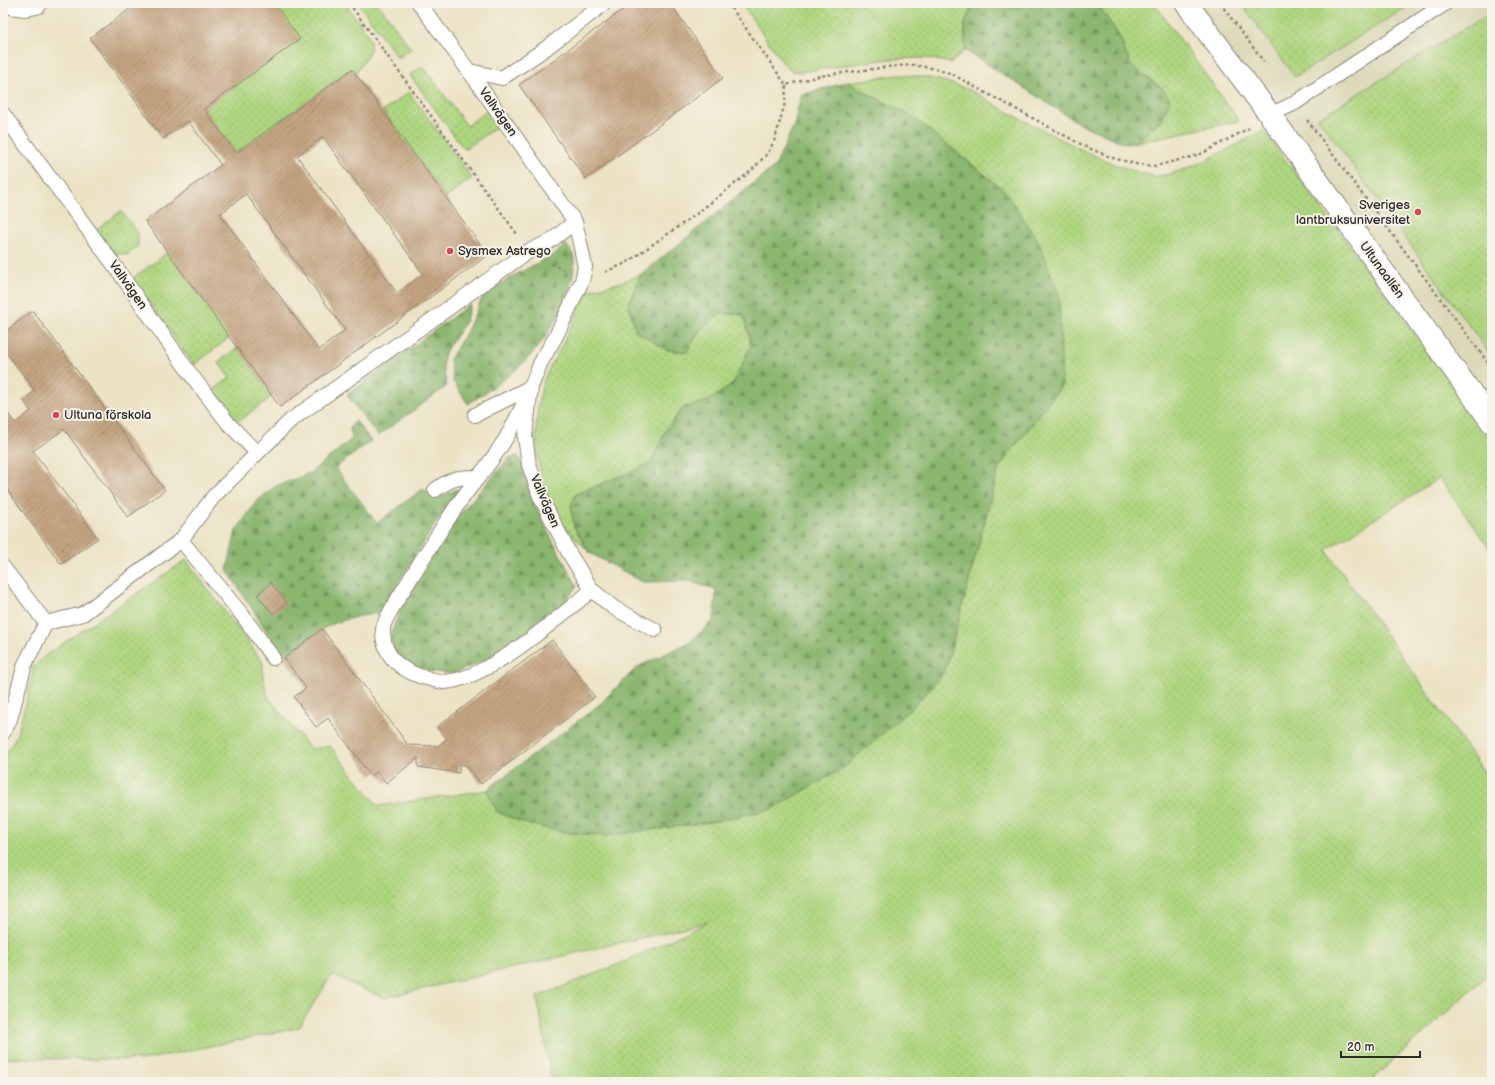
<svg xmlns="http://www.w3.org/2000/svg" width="1495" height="1085" viewBox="0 0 1495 1085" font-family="'Balsamiq Sans',sans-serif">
<defs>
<pattern id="grass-dots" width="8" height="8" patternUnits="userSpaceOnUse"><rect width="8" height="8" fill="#aed57f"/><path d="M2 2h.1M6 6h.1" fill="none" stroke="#96b76e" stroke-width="1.8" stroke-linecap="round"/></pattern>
<pattern id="forest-firs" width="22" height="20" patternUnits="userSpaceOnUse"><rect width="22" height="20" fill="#8ab66e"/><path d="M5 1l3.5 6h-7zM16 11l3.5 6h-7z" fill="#71945b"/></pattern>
<pattern id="building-hatch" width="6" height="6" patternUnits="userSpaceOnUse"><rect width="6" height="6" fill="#c4a482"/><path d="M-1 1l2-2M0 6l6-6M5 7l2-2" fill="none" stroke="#9f866b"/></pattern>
</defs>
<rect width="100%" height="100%" fill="#f7f3e8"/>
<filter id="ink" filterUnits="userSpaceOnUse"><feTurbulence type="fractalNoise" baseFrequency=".025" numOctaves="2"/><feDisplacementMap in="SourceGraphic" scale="8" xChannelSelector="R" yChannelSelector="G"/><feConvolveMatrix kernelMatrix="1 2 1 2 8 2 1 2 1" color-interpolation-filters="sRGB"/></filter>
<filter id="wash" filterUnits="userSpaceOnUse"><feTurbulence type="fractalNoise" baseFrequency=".012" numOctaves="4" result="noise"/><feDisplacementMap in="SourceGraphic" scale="16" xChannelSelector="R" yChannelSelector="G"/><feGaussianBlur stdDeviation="0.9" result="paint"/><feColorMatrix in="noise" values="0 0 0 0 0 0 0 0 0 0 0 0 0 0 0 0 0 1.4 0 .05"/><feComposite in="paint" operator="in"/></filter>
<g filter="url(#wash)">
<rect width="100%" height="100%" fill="#ece3c5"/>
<polygon fill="#dbd9b8" points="1196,3 1492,3 1492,421"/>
<g fill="url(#grass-dots)" stroke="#6c8055">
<path d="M274,3H345L368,35C376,49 363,62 355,74L352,69L236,153L204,109Z"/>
<polygon points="358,3 378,3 411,49 398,58"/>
<polygon points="741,3 973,3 965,23 965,50 951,63 926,58 887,59 802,72 792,71 786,67"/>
<polygon points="1097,3 1154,3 1239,121 1137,142 1162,119 1163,89 1131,66 1119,36"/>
<polygon points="1241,3 1413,3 1295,77"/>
<polygon points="1492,15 1492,357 1318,118 1484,17"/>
<polygon points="423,66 467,126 487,110 499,125 466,149 463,148 410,75"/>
<path d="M898,75C924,75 949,81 974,92C986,98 996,106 1008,112C1039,128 1069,144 1100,158C1111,163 1147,177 1158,176C1188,173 1236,145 1263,130L1492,436V552L1439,478L1326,550L1492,783V971L1370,1082H552L537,997L626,961L708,922L384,998L332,975L298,1028L143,1060L3,1058V760L17,734L27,699L34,666L46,655L186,560L263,662V678L268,697L311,749L330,746L378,806L487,790L498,812L945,671L999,467L1062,385L914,118L847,82Z"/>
<polygon points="409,92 472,178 446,198 383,111"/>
<polygon points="121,211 138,233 138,246 129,255 114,253 96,230"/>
<polygon points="168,252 230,337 194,365 132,279"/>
<path d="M642,274L628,303L636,331L667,350L687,352L700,330L720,313L744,315L751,345L733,384L708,401L683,408L665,432L650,464L576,494L574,527L590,553C581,543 563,527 557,517C536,481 531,427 542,387C546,370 557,356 564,341C573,325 579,308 586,291L622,282Z"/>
<polygon points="238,348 273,396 236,423 212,391 230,378 218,362"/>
</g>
<g fill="url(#forest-firs)" stroke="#5a704c">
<polygon points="973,3 1097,3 1119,36 1131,66 1163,89 1170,100 1162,118 1137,142 1126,144 1080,124 965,50 965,23"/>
<polygon points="847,82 914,118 1004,190 1038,240 1059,295 1062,385 999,467 945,671 921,699 845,767 772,809 711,822 605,836 562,832 527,824 497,812 487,790 600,704 636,668 690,642 714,620 716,590 689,581 643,582 590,553 574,527 571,505 576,494 650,464 665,432 683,408 708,401 733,384 751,345 744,315 720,313 700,330 687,352 667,350 636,331 628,303 642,274 776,165 794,125 801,95"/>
<path d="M566,244C569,249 574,254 574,260C575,294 548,339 524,362C507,379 487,391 468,404L453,381L450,359L466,333L483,296L513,276L555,254Z"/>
<path d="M470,304C469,313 466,322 460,330C455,338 446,347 444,357C442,366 445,377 447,386L378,436L347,395Z"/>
<polygon points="355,420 371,441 335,468 377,523 423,489 436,499 455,490 459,490 430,532 400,580 385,606 378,614 359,616 335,623 322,629 284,658 227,570 236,531 256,502 274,487 310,473 352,439 350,428"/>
<polygon points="518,456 523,463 524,474 533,500 550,536 577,586 565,603 538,626 489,658 453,674 421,670 396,655 390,637 400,611 426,566 457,517 509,458"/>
</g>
<g id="blocks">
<g fill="url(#building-hatch)" fill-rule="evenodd">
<path d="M138,3H274L300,39L204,109L236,153L352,69L488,255L280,407L145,221L221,165L188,121L163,139L90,38ZM323,137L423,274L397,293L297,156ZM246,194L345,330L319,350L220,214Z"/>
<polygon points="632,3 670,3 723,78 586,179 519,85"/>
<polygon points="33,311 165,490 128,517 64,429 33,451 98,538 61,564 3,484 3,407 15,423 31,411 23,400 35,391 3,348 3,333"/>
<polygon points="271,583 287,603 273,614 257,595"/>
<polygon points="322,629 408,745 438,746 447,739 437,727 552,640 595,697 481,784 466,765 459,765 459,773 418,767 418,758 386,783 377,772 371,776 328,718 316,727 294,697 306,688 284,658"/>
</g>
</g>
</g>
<g filter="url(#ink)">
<use href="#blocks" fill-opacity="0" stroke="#8c8778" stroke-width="1"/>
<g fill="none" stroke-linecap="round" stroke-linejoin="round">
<g stroke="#8c8778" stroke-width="16">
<g id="service">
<polyline points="419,3 477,82 575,222 580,243 585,267 582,281 556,336 541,362 531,387 525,436 529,465 540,496 569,553 592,590 614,608 655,630"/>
<polyline points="469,71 502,78 545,49 605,3"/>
<polyline points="3,114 117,269 189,372 228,423 257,453"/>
<polyline points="1270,115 1295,103 1446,3"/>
<path d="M526,398C519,414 511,431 501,446C488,467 470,486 456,507C438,534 421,561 404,589C399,597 383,621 383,629C382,658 404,673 430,679C434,680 440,682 444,682C486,681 559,617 592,590"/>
<polyline points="475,415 531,387"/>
<path d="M435,490C452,478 457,477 478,477"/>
<polyline points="181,540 243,616 273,658"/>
<polyline points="3,567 46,623"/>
<polyline points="46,623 83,614 181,540 214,496 291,420 529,251 549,242 575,222"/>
<polyline points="3,733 10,719 25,664 46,623"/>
</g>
</g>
<g stroke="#8c8778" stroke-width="24">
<g id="minor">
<polyline points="11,3 25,5 36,3"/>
<polyline points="1186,3 1270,115 1492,422"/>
</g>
</g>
<g stroke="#8c8778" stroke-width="2.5" stroke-dasharray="3 3" stroke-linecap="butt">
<polyline points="349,3 517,234"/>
<polyline points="728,3 786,85 819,76 895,66 914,65 936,69 952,74 975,87 1086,147 1113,158 1136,164 1155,166 1199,155 1249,128"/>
<polyline points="1220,3 1264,62"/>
<polyline points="1307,120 1492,368"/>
<polyline points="551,264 563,269"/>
<polyline points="605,272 626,263 695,215 751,171 768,153 775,139 785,103 786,85"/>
</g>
<use href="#service" stroke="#fff" stroke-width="14"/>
<use href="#minor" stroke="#fff" stroke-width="22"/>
</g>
</g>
<g fill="#d1495b" stroke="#f7f3e8" stroke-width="1.5">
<circle cx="1418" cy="212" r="4"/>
<circle cx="450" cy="251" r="4"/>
<circle cx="56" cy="415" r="4"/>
</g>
<g text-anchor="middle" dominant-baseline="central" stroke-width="4" stroke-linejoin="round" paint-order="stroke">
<g font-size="13" fill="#2b2b2b" stroke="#f7f3e8">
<text transform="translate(498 112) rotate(55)">Vallvägen</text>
<text transform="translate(1382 270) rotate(54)">Ultunaallén</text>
<text transform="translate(128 285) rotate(55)">Vallvägen</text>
<text transform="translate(545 501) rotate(67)">Vallvägen</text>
</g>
<g font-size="13" fill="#2b2b2b" stroke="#f7f3e8" text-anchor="start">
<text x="1410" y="205" text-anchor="end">Sveriges<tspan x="1410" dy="15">lantbruksuniversitet</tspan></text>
<text x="458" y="251">Sysmex Astrego</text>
<text x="64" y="415">Ultuna förskola</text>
</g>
</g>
<rect width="1495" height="1085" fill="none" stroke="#f7f3e8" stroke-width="16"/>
<path d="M1341 1051v6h79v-6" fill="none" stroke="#2b2b2b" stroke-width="2"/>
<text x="1347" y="1051" font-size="12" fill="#2b2b2b" stroke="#f7f3e8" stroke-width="3" paint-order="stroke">20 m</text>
</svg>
